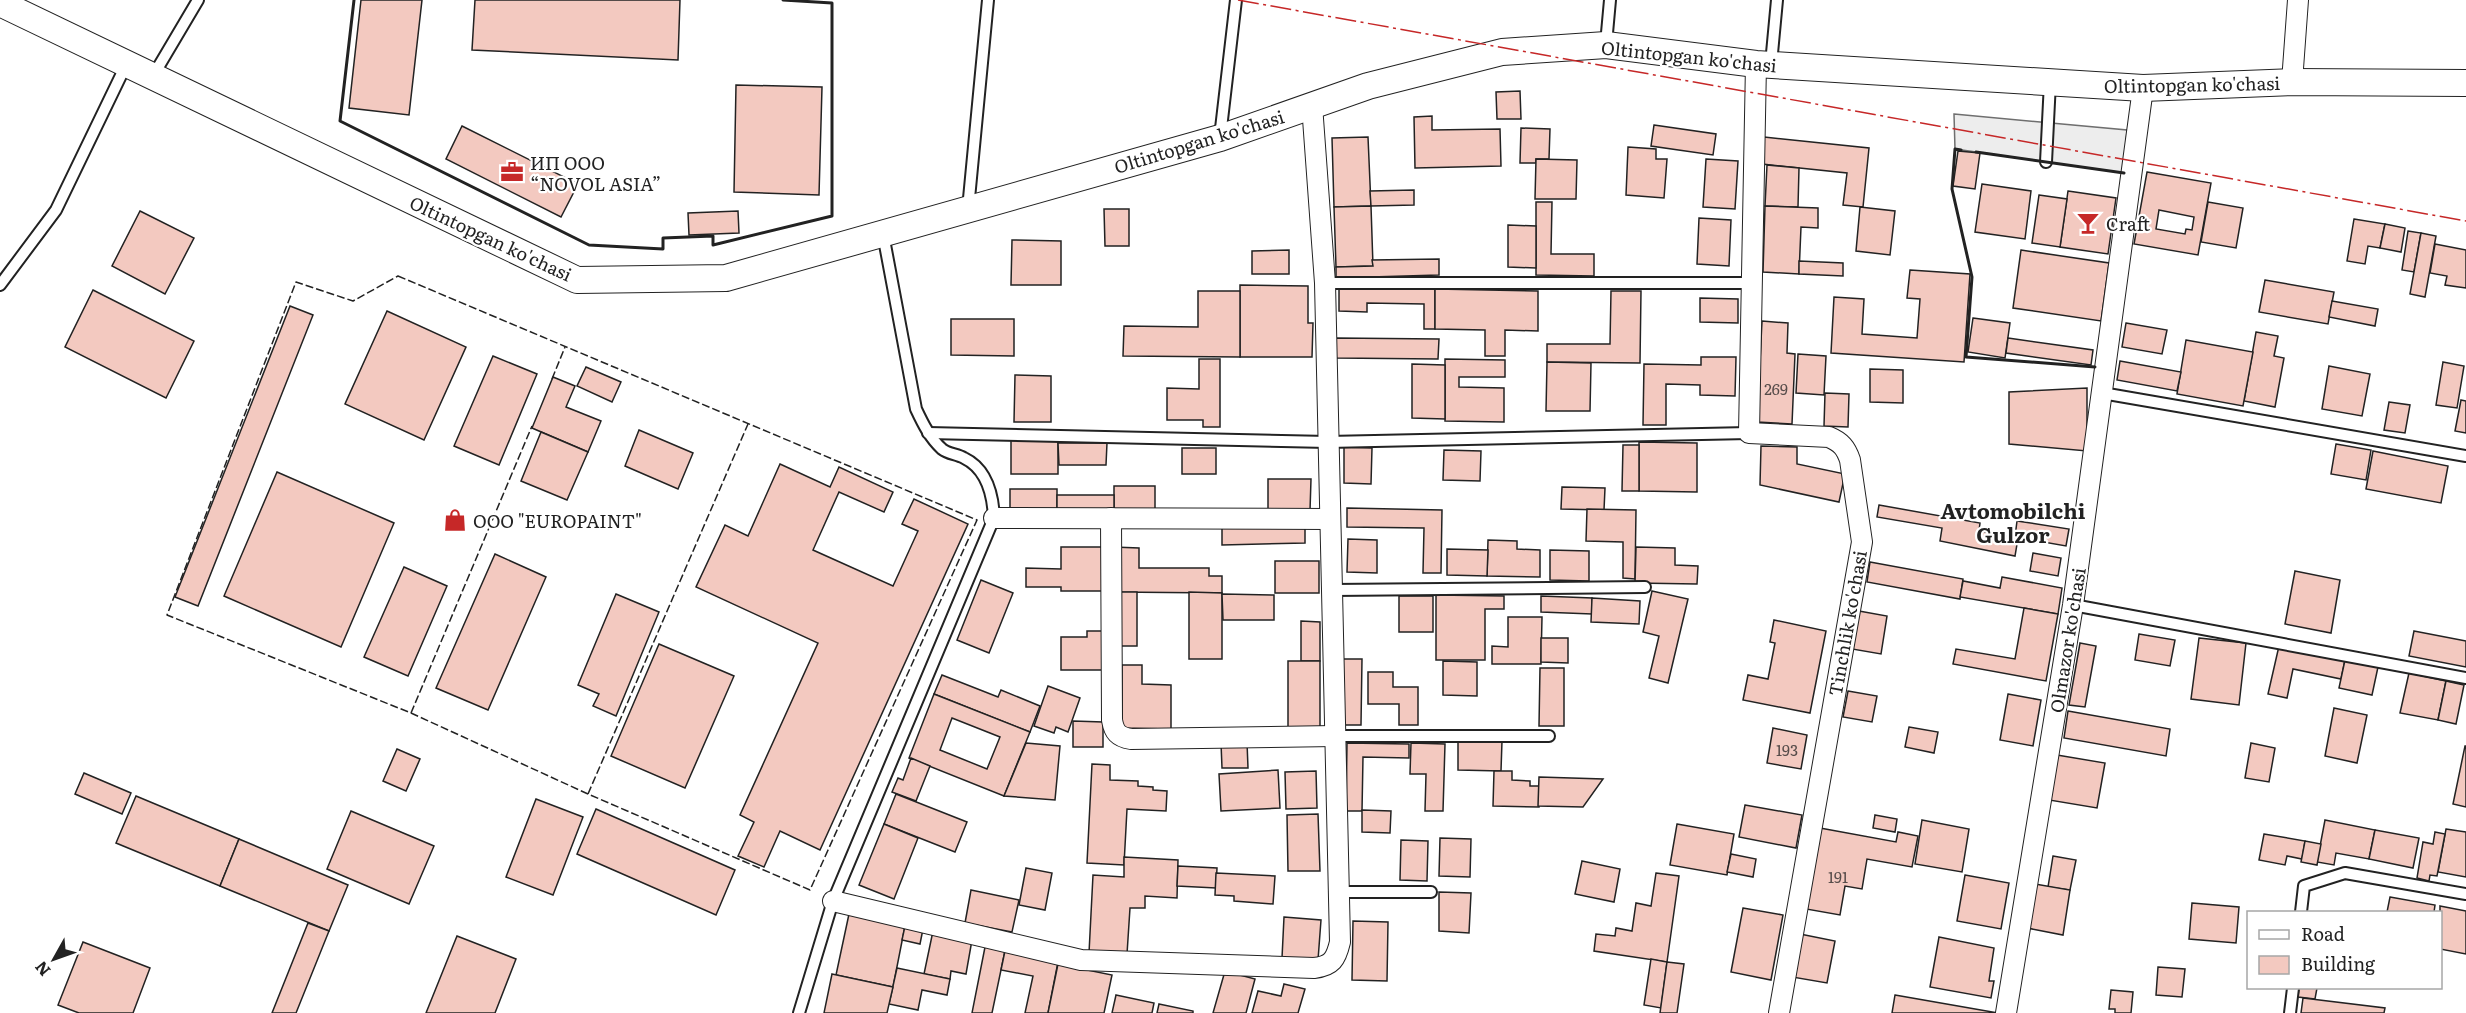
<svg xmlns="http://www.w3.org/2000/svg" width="2466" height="1013" viewBox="0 0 2466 1013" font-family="Literata,serif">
<rect width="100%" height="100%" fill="#fff"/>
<polygon fill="#ededed" stroke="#6f6f6f" stroke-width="1.5" points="1954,114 2127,130 2124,173 1955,149"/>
<g fill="#f3c9c0" stroke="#222" stroke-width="1.5" fill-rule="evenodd">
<polygon points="361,0 422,0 409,115 349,108"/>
<polygon points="475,0 680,0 678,60 472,50"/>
<polygon points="736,85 822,87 819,195 734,192"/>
<polygon points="1520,91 1521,119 1497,119 1496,92"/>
<polygon points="1432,116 1432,130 1500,129 1501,166 1415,168 1414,117"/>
<polygon points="1654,125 1716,134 1713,155 1651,146"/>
<polygon points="462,126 578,184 561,217 446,159"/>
<polygon points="1521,128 1550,129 1549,159 1536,159 1536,163 1520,163"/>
<polygon points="1368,137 1371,206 1334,207 1332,138"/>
<polygon points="1764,137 1869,148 1863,207 1843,205 1847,173 1762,164"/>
<polygon points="1628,147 1656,149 1656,159 1667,159 1664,198 1626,195"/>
<polygon points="1958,151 1980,153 1975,189 1953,186"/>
<polygon points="1536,159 1577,160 1576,199 1535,199"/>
<polygon points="1706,159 1738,161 1735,209 1703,207"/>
<polygon points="1767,165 1799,168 1798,207 1765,206"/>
<path d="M2147,172L2211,183L2198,255L2134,244ZM2159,210L2194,217L2192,230L2186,229L2185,234L2156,229Z"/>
<polygon points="1982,184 2031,191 2025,239 1975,232"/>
<polygon points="1414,190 1414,205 1371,206 1370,191"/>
<polygon points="2068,191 2116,198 2108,254 2060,247"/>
<polygon points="2039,195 2067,199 2060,247 2032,243"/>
<polygon points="1536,202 1552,202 1551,254 1594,254 1594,276 1536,275"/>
<polygon points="2208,202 2243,208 2236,248 2201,242"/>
<polygon points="1371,206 1373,266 1336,267 1334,207"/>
<polygon points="1765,206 1818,208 1818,228 1801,227 1799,274 1763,272"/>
<polygon points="1860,207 1895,211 1890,255 1856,251"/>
<polygon points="1104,209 1129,209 1129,246 1105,246"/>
<polygon points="140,211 194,238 165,294 112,266"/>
<polygon points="738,211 739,233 689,235 688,213"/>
<polygon points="1699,218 1731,220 1729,266 1697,264"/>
<polygon points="2354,219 2385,224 2380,248 2368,246 2365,264 2347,261"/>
<polygon points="2385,224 2405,228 2401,252 2380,248"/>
<polygon points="1508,225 1536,226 1536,268 1508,267"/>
<polygon points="2408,231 2421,233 2414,272 2402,270"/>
<polygon points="2421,233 2436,236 2425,297 2410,294"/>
<polygon points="1012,240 1061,241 1061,285 1011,285"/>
<polygon points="2435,244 2466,250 2466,288 2445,285 2447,276 2430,273"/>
<polygon points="1289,250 1289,274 1252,274 1252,251"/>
<polygon points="2021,250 2109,263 2101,321 2013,308"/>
<polygon points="1439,259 1439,275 1336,278 1336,267 1373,266 1372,260"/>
<polygon points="1799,261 1843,263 1843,276 1799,274"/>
<polygon points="1910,270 1970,274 1964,362 1831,353 1834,297 1864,299 1862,334 1917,338 1920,299 1907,298"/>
<polygon points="2265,280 2334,292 2328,324 2259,312"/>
<polygon points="1240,285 1308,286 1308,323 1313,323 1312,357 1240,357"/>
<polygon points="1339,288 1435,289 1435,329 1424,329 1424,304 1367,303 1367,312 1339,311"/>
<polygon points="1435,289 1538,291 1538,331 1505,330 1505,356 1485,356 1485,330 1435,329"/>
<polygon points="93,290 194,341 166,398 65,347"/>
<polygon points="1198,291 1240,291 1240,357 1123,356 1124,326 1198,327"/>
<polygon points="1611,291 1641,291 1640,363 1547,362 1547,344 1610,344"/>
<polygon points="1700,298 1738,299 1738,323 1700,322"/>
<polygon points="2332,301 2378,309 2375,326 2329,317"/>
<polygon points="290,306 313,315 198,606 175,597"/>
<polygon points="387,311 466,347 424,440 345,404"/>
<polygon points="1973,318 2010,323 2005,358 1968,352"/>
<polygon points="951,319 1014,319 1014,356 951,355"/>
<polygon points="1762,321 1788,323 1787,353 1795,354 1792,424 1757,422"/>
<polygon points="2126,323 2167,330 2162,354 2122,347"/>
<polygon points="2256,332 2278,336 2274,356 2284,358 2275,407 2244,401"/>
<polygon points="1336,338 1439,339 1438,359 1336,358"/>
<polygon points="2008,338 2093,350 2091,365 2006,353"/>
<polygon points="2186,340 2253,352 2243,406 2177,394"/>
<polygon points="1798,354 1826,356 1824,395 1796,393"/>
<polygon points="493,356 537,374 499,465 454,446"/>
<polygon points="1701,357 1736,357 1735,396 1700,395 1700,385 1666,384 1666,425 1643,425 1644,364 1701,365"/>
<polygon points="1199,359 1220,359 1220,427 1203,427 1203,420 1167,420 1167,388 1199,389"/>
<polygon points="1445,359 1505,360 1505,377 1459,377 1459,387 1504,388 1504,422 1445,421"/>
<polygon points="2120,361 2181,372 2177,391 2117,380"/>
<polygon points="1547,362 1591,363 1590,411 1546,411"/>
<polygon points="2443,362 2464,366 2457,408 2436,405"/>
<polygon points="1412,364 1445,365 1445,419 1412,418"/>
<polygon points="2329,366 2370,374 2362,416 2322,409"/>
<polygon points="586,367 621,382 612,402 577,386"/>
<polygon points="1870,369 1903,370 1903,403 1870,402"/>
<polygon points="1015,375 1051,376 1051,422 1014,422"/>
<polygon points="553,377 575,386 566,407 601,421 588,452 532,428"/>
<polygon points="2087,388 2087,451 2009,444 2009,392"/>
<polygon points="1825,393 1849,394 1848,427 1824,426"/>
<polygon points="2461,400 2466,401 2466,433 2455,431"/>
<polygon points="2389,402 2410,405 2405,433 2384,430"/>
<polygon points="639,430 693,453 678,489 625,466"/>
<polygon points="541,432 588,452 567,500 521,481"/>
<rect x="1011" y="440" width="47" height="34"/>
<polygon points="1639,442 1697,443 1697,492 1639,491"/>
<polygon points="1058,443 1107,443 1106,465 1059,465"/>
<polygon points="2336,444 2371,450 2366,480 2331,474"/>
<polygon points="1623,445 1639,445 1639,491 1622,491"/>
<polygon points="1761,446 1797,447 1797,464 1845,474 1839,502 1760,485"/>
<polygon points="1344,447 1372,448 1371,484 1344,483"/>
<rect x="1182" y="448" width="34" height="26"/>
<polygon points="1444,450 1481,451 1480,481 1443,480"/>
<polygon points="2373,451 2448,466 2441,503 2366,489"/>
<polygon points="780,464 830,487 839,467 893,492 884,512 839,492 813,550 893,586 918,531 902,524 914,499 968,524 820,850 780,831 764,867 738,856 754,822 740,815 818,643 696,587 725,525 748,536"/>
<polygon points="277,472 394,523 341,647 224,596"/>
<polygon points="1268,479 1311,479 1310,511 1268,511"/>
<rect x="1114" y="486" width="41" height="25"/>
<polygon points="1562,487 1605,488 1604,510 1561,509"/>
<rect x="1010" y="489" width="47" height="24"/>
<rect x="1057" y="495" width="57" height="18"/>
<polygon points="1879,505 1980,523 1979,531 2018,538 2015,556 1940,541 1942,528 1877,517"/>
<polygon points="1347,508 1442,510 1441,573 1423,573 1424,528 1347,527"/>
<polygon points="1587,509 1636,510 1635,579 1623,578 1623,542 1586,541"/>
<polygon points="2017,521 2069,529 2066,546 2015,537"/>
<polygon points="1222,522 1305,523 1305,543 1222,545"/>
<polygon points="1348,539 1377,540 1377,573 1347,572"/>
<polygon points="1488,540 1517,541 1517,549 1540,550 1540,577 1487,576"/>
<polygon points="1061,547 1103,547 1103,591 1061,591 1061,587 1026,587 1026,568 1061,569"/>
<polygon points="1113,547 1139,548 1139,568 1209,568 1209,576 1222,576 1222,593 1113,592"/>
<polygon points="1636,547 1675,548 1675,565 1698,566 1697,584 1635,583"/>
<polygon points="1447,549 1488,550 1487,576 1447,575"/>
<polygon points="1550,550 1589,551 1589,581 1550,580"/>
<polygon points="2033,553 2061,558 2058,576 2030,571"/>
<polygon points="495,554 546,577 488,710 436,688"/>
<rect x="1275" y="561" width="44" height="32"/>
<polygon points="1870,562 1963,579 1960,599 1867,582"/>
<polygon points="404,567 447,586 408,676 364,657"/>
<polygon points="2295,571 2340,580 2331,633 2285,624"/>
<polygon points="2002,577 2062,588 2058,614 1960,597 1963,581 2000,588"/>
<polygon points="981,580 1013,593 989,653 957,640"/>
<polygon points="1652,591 1688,599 1668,683 1649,678 1659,636 1643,632"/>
<rect x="1113" y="592" width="24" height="54"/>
<polygon points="1189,592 1222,593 1222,659 1189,659"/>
<polygon points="616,594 659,612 616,716 593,706 599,694 578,685"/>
<polygon points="1222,594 1274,595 1274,620 1223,620"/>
<polygon points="1436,595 1504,596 1504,609 1485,609 1485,660 1436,660"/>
<rect x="1399" y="596" width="34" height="36"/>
<polygon points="1541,596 1592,598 1592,614 1541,612"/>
<polygon points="1592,598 1640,601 1639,624 1591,622"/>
<polygon points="2024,608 2058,614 2046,681 1953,664 1956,649 2015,659"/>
<polygon points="1859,611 1887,616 1881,654 1852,649"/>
<polygon points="1508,617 1542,617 1541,664 1492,664 1492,646 1508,647"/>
<polygon points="1774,620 1826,631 1810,713 1743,700 1748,675 1768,679 1775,643 1770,642"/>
<polygon points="1301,621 1320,622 1320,661 1301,661"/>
<polygon points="1087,631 1106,631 1106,670 1061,670 1061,637 1087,637"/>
<polygon points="2414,631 2466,641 2466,667 2409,656"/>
<polygon points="2139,634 2175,640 2170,666 2135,660"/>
<polygon points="1541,638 1568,638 1568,663 1541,662"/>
<polygon points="2199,638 2246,643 2239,705 2191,699"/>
<polygon points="2080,643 2096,646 2085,707 2069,705"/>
<polygon points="659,644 734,676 685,788 611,756"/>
<polygon points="2279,646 2345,660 2341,679 2293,669 2287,698 2268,694"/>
<polygon points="1337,659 1362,659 1361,725 1337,725"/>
<polygon points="2345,660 2378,667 2372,695 2339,688"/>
<rect x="1288" y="661" width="32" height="69"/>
<polygon points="1443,661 1477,662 1477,696 1443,695"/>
<polygon points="1122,665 1142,665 1142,684 1171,685 1171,729 1122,728"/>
<polygon points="1540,668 1564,668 1564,726 1539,726"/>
<polygon points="1368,672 1393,672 1393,687 1418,687 1418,725 1399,725 1399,704 1368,704"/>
<polygon points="2409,673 2446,681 2438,720 2400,713"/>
<polygon points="942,675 998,697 1001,690 1040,706 1030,732 934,694"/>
<polygon points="2446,681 2464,685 2456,724 2438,720"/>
<polygon points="1048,686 1080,698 1068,732 1056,727 1054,733 1034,726"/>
<polygon points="1848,691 1877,696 1872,722 1843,717"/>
<path d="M934,694L1030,732L1004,796L909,758ZM952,718L1000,737L987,769L940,750Z"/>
<polygon points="2008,694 2041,700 2033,746 2000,740"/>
<polygon points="2334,708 2367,715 2357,763 2325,756"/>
<polygon points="2068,711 2170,729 2166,756 2064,738"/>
<polygon points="1073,721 1103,722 1103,747 1073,747"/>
<polygon points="1909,727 1938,732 1934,753 1905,747"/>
<polygon points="1773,728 1807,735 1801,769 1767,763"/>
<polygon points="1458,739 1502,741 1501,771 1458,770"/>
<polygon points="1247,742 1248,768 1222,768 1221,743"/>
<polygon points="1026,743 1060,746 1055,800 1004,796"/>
<polygon points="1347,743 1409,744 1409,758 1363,757 1362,811 1346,811"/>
<polygon points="1411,743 1445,744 1443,811 1425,811 1426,774 1410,774"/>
<polygon points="2251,743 2275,748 2269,782 2245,778"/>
<polygon points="2465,746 2466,746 2466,807 2453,804"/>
<polygon points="397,749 420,759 406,791 383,781"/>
<polygon points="2057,755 2105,763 2097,808 2049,800"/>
<polygon points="911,758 930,766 916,801 892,792 898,778 903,780"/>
<polygon points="1092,764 1110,765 1110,780 1138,781 1138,786 1153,787 1153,790 1167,791 1166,811 1127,809 1124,865 1087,863"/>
<polygon points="1278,770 1280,808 1221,811 1219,774"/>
<polygon points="1316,771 1317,808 1286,809 1285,772"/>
<polygon points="1494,771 1512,771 1512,780 1530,781 1530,786 1539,786 1539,807 1493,806"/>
<polygon points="84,773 131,793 122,814 75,794"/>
<polygon points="1539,777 1603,779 1583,807 1538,806"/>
<polygon points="896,794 967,822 955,852 884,824"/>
<polygon points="136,796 239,839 220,886 116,843"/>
<polygon points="536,799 583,817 553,895 506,877"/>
<polygon points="1745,805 1802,815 1796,848 1739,837"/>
<polygon points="596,809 735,870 716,915 577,854"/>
<polygon points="1362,810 1391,811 1390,833 1362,832"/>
<polygon points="351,811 434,846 409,904 327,869"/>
<polygon points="1318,814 1320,871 1288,871 1287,815"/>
<polygon points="1875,815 1897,819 1895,832 1873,828"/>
<polygon points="1922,820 1969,829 1962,872 1915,864"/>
<polygon points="2325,820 2375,830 2369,859 2336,853 2334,865 2317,862"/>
<polygon points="884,824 918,838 894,899 859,885"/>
<polygon points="1677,824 1734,834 1727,875 1670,865"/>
<polygon points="1820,828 1896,842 1898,832 1918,836 1912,867 1867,859 1862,889 1845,886 1840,915 1806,909"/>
<polygon points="2446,829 2466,832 2466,877 2438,872"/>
<polygon points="2375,830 2419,838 2413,868 2369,859"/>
<polygon points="2435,832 2445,834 2437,876 2430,875 2429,881 2417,878 2423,842 2433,844"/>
<polygon points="2264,834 2305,841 2302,859 2287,856 2285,865 2259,860"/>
<polygon points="1440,838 1471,839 1470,877 1439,876"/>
<polygon points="239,839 348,885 329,931 220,886"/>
<polygon points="1401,840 1428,841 1427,881 1400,880"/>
<polygon points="2305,841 2321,844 2317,865 2301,862"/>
<polygon points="1731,854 1756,859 1753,877 1727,872"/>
<polygon points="2053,856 2076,860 2070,890 2048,887"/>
<polygon points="1124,857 1178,860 1177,898 1145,896 1145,908 1130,908 1127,954 1089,953 1093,875 1124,877"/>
<polygon points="1582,861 1620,869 1614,902 1575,894"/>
<polygon points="1178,866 1217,868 1216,888 1177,886"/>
<polygon points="1026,868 1052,873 1045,910 1019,905"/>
<polygon points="1216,873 1275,876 1273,904 1234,901 1234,896 1215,895"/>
<polygon points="1656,873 1679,876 1667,962 1594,951 1596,934 1615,936 1616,928 1632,931 1636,903 1651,906"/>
<polygon points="1965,875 2009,883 2001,929 1957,921"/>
<polygon points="2035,884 2070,890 2063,935 2027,928"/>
<polygon points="971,890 1019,900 1012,932 965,923"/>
<polygon points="1439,892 1471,893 1469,933 1439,931"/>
<polygon points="2390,897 2435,905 2434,912 2387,912"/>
<polygon points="2192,903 2239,907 2236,943 2189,939"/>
<polygon points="2440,906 2466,911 2466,954 2440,949"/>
<polygon points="1743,908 1783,915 1771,980 1731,972"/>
<polygon points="849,914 905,926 893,987 836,975"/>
<polygon points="1284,917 1321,920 1318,960 1282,958"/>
<polygon points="1353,921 1388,922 1387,981 1352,980"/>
<polygon points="308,923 329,931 296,1013 272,1013"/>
<polygon points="905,926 923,929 920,944 902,940"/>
<polygon points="933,931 972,940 966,974 951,971 950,979 924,974"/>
<polygon points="1800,934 1835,941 1827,983 1792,977"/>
<polygon points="457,936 516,959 495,1013 426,1013"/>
<polygon points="1939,937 1994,948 1989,981 1994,981 1991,998 1930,987"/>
<polygon points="83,942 150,968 133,1013 79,1013 58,1005"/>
<polygon points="986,942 1006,946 992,1013 972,1013"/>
<polygon points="1006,946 1059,957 1048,1013 1025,1013 1033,976 1001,970"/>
<polygon points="1651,959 1667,962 1661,1008 1644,1005"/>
<polygon points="1667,962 1684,964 1677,1013 1660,1013"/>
<polygon points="1058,964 1112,975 1104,1013 1048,1013"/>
<polygon points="2158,967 2185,969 2182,997 2156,995"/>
<polygon points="897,968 950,979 947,995 922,990 918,1010 889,1004"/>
<polygon points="1225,971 1255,979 1246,1013 1213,1013"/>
<polygon points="832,974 893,987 887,1013 824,1013"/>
<polygon points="1284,984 1305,989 1298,1013 1252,1013 1258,991 1281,996"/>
<polygon points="2299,988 2317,988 2315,999 2298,997"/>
<polygon points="2111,990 2133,992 2131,1013 2115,1013 2115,1009 2109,1009"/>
<polygon points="1116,995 1154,1003 1152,1013 1112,1013"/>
<polygon points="1895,995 1998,1013 1892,1013"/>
<polygon points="2303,998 2385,1008 2384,1013 2301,1013"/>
<polygon points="1159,1004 1193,1011 1193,1013 1157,1013"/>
</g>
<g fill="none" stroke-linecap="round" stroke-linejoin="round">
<g stroke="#222" stroke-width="14">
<g id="service">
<polyline points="1606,44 1610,0"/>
<polyline points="1771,64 1777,0"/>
<polyline points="153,76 198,0"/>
<polyline points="1220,137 1236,0"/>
<polyline points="2046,162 2050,82"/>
<polyline points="968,209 988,0"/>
<polyline points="1325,283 1752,283"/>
<polyline points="0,285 56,210 127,63"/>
<polyline points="2102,393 2466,456"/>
<polyline points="928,433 1328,442 1749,433"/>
<polyline points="1332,590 1645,587"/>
<polyline points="2073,605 2466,678"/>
<polyline points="1335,736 1549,736"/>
<polyline points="1339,892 1431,892"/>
<polyline points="2301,912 2304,886 2345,873 2466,894"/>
<path d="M799,1013L833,901L994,518C993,495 987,469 964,458C957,454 948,454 942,449C930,438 923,424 916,409L883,234"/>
<polyline points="2290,1013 2293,988"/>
</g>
</g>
<g stroke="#222" stroke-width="22">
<g id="minor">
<path d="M1756,64L1749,433L1829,437C1841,442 1846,448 1850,460L1862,542L1779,1013"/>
<polyline points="2292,82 2298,0"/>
<polyline points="994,518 1330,519"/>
<path d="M1111,518L1112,720C1114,732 1118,737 1131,739L1335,736"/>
<path d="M833,901L1081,960L1314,968C1332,966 1336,959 1340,942L1325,283L1312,105"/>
<polyline points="2006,1013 2073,605 2143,88"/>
</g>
</g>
<g stroke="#222" stroke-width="28">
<polyline id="tertiary" points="0,3 577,280 726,278 1220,138 1368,86 1502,52 1606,45 1756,64 2143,88 2292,82 2466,83"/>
</g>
<use href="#service" stroke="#fff" stroke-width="10"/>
<use href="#minor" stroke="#fff" stroke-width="20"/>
<use href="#tertiary" stroke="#fff" stroke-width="26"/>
<g stroke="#222" stroke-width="1.5" stroke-dasharray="8 3" stroke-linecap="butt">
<polygon points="398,276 977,520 810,890 588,794 411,713 167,615 296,282 353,301"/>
<polyline points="552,379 565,347"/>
<polyline points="411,713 532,426"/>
<polyline points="588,794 748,424"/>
</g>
<g stroke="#222" stroke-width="3">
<polyline points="354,0 340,121 589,245 663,249 663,238 713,236 713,245 832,216 832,3 783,0"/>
<polyline points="1961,150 1955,149 1952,189 1972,277 1966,357 2095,367"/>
<polyline points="1976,152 2124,173"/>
</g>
<polyline stroke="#c62828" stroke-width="1.5" stroke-dasharray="21 4.5 3 4.5" stroke-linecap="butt" points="1238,0 2466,221"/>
</g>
<defs>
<g id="office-bare" transform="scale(1.8)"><path d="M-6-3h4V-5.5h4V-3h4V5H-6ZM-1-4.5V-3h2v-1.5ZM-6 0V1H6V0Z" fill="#c62828" stroke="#fff" stroke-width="2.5" paint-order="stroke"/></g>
<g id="bar-bare" transform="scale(1.8)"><path d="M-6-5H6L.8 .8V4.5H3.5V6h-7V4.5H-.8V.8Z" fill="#c62828" stroke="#fff" stroke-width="2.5" paint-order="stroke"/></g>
<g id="shop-bare" transform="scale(1.8)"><path d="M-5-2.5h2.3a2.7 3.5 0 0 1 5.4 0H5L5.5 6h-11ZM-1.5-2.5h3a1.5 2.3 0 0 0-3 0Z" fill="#c62828" stroke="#fff" stroke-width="2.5" paint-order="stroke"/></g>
</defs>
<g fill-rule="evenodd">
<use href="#office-bare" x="512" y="172"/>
<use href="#bar-bare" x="2088" y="223"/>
<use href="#shop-bare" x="455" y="520"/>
</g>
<g text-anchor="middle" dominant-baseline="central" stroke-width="4.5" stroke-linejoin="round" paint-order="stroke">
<g font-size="15" fill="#564c4a">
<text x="1776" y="388">269</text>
<text x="1787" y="749">193</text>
<text x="1838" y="876">191</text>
</g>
<g font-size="18" fill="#222" stroke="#fff">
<text transform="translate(1689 56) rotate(6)">Oltintopgan ko'chasi</text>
<text transform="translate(2192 84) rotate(-1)">Oltintopgan ko'chasi</text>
<text transform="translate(1199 141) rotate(-17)">Oltintopgan ko'chasi</text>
<text transform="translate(491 238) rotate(25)">Oltintopgan ko'chasi</text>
<text transform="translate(1847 623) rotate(-80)">Tinchlik ko'chasi</text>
<text transform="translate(2067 640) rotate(-81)">Olmazor ko'chasi</text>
</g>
<g font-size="18" fill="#222" stroke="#fff" text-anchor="start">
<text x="530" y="162">ИП ООО<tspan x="530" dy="21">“NOVOL ASIA”</tspan></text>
<text x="2106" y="223">Craft</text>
<text x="473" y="520">OOO "EUROPAINT"</text>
</g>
<g font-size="21" font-weight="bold" fill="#222" stroke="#fff">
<text x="2013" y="509">Avtomobilchi<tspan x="2013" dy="24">Gulzor</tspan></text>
</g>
</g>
<rect x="2247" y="911" width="195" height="78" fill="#ffffff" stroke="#a7a7a7" stroke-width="1.5"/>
<rect x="2259" y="930" width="30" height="9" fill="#ffffff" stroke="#a7a7a7" stroke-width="1.5"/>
<text x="2301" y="941" font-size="18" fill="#222222">Road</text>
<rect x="2259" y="956" width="30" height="18" fill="#f3c9c0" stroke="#a7a7a7" stroke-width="1.5"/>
<text x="2301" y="971" font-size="18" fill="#222222">Building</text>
<g transform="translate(54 959) rotate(230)" stroke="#ffffff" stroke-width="4.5" paint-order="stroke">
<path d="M0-4.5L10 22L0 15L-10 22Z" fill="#222222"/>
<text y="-9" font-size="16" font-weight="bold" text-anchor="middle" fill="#222222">N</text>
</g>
</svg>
